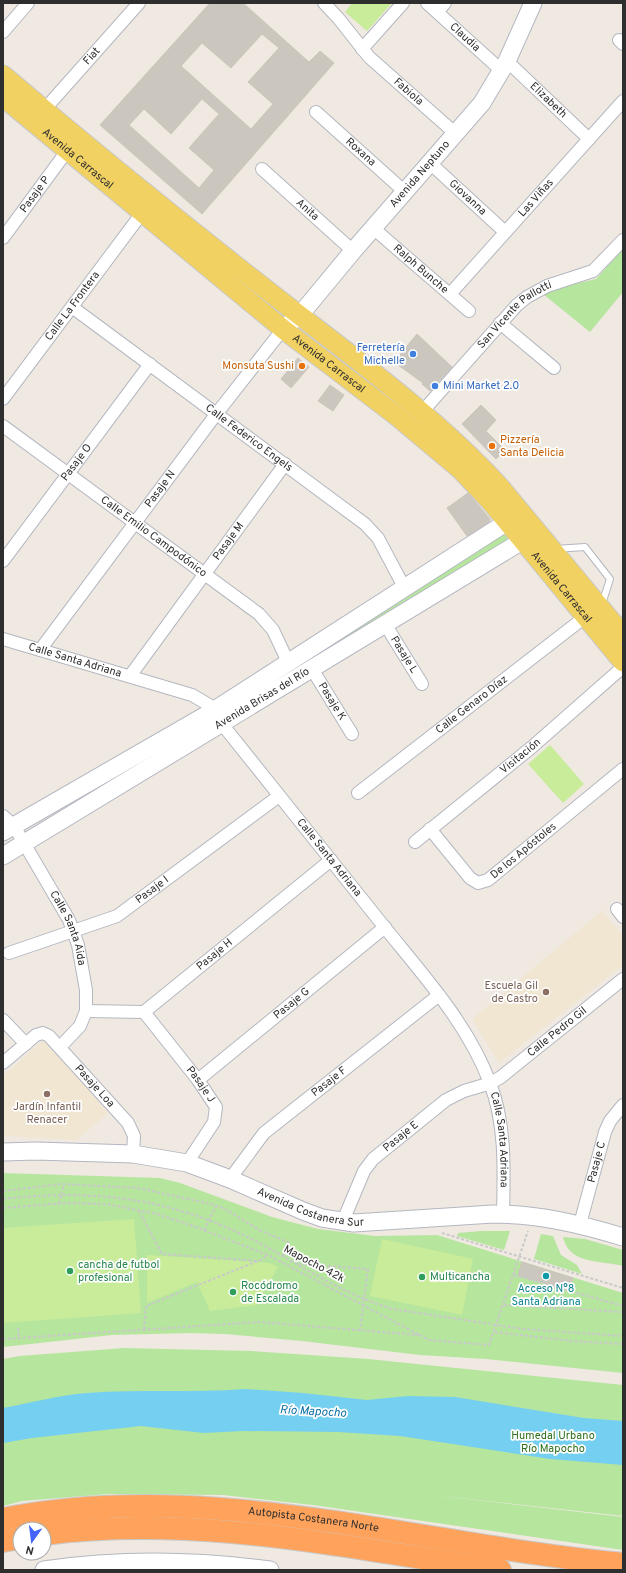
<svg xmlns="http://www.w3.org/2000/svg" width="626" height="1573" viewBox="0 0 626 1573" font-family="Overpass,sans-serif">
<rect width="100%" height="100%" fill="#efe9e1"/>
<g fill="#f0e6d1">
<polygon points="602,911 623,936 623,965 499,1063 472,1019"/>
<polygon points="45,1039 108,1113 76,1140 3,1136 3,1076"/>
</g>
<g fill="#b6e59e">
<polygon points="623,249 623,292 590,332 543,294 553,289 596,279"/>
<polygon points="503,533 508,537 507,541 230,713 350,629"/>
<polygon points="3,1173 160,1178 180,1183 272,1217 318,1229 375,1236 437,1235 623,1293 623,1373 486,1359 420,1355 302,1341 225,1334 190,1333 112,1335 3,1347"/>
<polygon points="481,1231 510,1231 504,1250 457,1236 458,1233"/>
<polygon points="541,1234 553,1236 561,1255 577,1265 582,1274 534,1259"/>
<path d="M563,1237L585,1239L623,1250V1266C601,1260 569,1265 563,1237Z"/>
<polygon points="124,1348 251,1351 368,1359 623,1385 623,1516 424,1494 623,1517 623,1550 313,1505 223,1495 108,1494 22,1501 3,1506 3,1359 20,1356"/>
</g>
<g fill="#c9ec9a">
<polygon points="352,3 392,3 367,31 345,12"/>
<polygon points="550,745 584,784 563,803 528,764"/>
<polygon points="134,1219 141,1313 3,1323 3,1228"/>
<polygon points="382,1239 473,1259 462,1315 370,1296"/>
<polygon points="147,1255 270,1263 278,1267 256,1305 210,1311 197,1282 147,1303"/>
</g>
<path fill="#75cff0" d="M245,1389L303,1393L367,1400L408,1396L455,1397L584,1418L623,1421V1465L550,1459L400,1436L338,1432L243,1431L204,1433L141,1426L32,1438L3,1443V1408C31,1403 59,1395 87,1393C140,1389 193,1393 245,1389Z"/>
<g fill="#cbc7bf" stroke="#cbc5ba" fill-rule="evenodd">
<path d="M210,3H243L309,62L320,51L334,63L202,214L100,125ZM262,34L279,48L248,82L273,104L251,129L181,66L202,43L231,68ZM202,99L219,114L189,148L214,170L199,188L129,125L144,109L171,134Z"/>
<polygon points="417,334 452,367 430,391 422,384 423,383 394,362"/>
<polygon points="298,358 309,367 291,388 281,379"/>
<polygon points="330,385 344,395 333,411 318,401"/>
<polygon points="481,405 496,420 486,431 505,450 496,459 462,424"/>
<polygon points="468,493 490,519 489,522 467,536 447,508"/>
<polygon points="522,1262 573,1278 569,1291 518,1275"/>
</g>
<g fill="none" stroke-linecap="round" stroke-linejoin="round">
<g stroke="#b4b7c1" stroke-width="8">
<polyline id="lane" points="555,549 585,547 610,579 602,604"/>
</g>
<g stroke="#b4b7c1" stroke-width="14">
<g id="street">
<path id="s1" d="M324,3L339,19L369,57L456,134"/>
<path id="s2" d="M427,3L502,71"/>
<polyline points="437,12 445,3"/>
<polyline points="3,32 28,3"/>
<polyline points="619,40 623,44"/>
<polyline points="362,49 403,3"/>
<path id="s3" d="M507,61L589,139"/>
<path id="s4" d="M44,110L139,3"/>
<path id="s5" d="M316,112L405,192"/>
<path id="s6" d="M430,163L505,232"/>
<path id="s7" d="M262,169L353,251"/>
<path id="s8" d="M373,228L469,311"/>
<path id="s9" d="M3,238L67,151"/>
<path id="s10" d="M450,294L623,101"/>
<path id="s11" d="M72,307L365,524L378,538L404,587"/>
<polyline points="500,323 554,368"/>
<path id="s12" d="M3,399L142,213"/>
<path id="s13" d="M422,412L517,305L527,297L547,286L593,271L623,240"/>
<path id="s14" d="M3,426L259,614L273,630L288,662"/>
<path id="s15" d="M3,561L150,364"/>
<path id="s16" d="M385,624L422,684"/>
<path id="s17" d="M3,639L192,695L209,705L222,724C275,791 329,857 382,924C422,974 467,1022 490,1083C506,1124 504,1171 503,1214"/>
<path id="s18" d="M40,650L217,413L283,329"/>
<path id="s19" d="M312,669L352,734"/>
<path id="s20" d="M130,676L285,464"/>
<path id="s21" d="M358,793L585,617"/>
<path id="s22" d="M3,816L14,826L69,920L78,945L86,990V1011L80,1026L60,1047"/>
<path id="s23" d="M430,829L470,878L478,883L488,880L623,769"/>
<path id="s24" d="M415,842L532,747L623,667"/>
<polyline points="617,909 623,917"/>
<path id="s25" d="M9,953L117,916L279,796"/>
<path id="s26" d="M86,1011L144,1012L331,860"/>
<path id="s27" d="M144,1012L198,1080L216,1107L214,1122L187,1163"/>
<polyline points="3,1020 26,1044"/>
<path id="s28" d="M3,1063L36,1035L43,1033L49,1036L128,1123L134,1136L133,1154"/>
<path id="s29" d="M198,1080L385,927"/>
<path id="s30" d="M230,1179L264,1133L439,995"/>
<path id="s31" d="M343,1221L364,1171L373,1159L446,1100L464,1091L491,1083L501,1077L623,979"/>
<path id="s32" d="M580,1224L605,1132L610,1121L623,1105"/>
</g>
</g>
<g stroke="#b4b7c1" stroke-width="19">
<g id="secondary">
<path id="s33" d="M283,329L300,315L353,251L482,103L507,61L533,3"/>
<polyline points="3,832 213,711 507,522"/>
<path id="s34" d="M3,856L522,541"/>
<path id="s35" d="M3,1152L36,1151L133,1154L187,1163L230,1179L303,1211L322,1218L354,1223L493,1214C538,1214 580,1224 623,1237"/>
<path d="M44,1570C119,1559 195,1560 270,1570"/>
</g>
</g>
<g stroke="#c9c9c9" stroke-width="21">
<g id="primary">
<path d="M3,75C91,150 181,223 272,294C350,355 433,414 500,487L623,635"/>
<path id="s36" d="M3,97L283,329L398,417L461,470L491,502L623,662"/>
</g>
</g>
<g stroke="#c9c9c9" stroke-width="24">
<g id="highway">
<path id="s37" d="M3,1519C210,1478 417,1545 623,1564"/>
<path d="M44,1534C197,1514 349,1548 500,1570"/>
<polyline points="3,1541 20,1538"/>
</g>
</g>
<g stroke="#c9c9c9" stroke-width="2" stroke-dasharray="3 2" stroke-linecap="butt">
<polyline points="3,1191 61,1184 138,1188 211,1204 225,1209 259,1230 290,1243 283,1256"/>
<path d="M3,1199C99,1188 177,1199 263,1245C305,1268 347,1296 393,1309L523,1329L623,1336"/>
<polyline points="59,1204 64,1184"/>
<polyline points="3,1208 67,1203 106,1204 157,1214 193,1226 268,1255 429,1340 489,1345 528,1231"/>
<polyline points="139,1211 162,1254 258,1261"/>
<polyline points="204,1230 216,1206"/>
<polyline points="442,1233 623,1288"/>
<polyline points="298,1264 368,1269 360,1330"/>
<polyline points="514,1275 623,1306"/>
<polyline points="504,1305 623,1312"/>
<polyline points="18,1328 19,1338"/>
<polyline points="144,1329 146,1306 263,1259 268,1255"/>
<polyline points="495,1332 572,1341 623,1344"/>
<polyline points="3,1339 259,1322 419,1335"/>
</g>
<use href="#lane" stroke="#fff" stroke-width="6"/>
<use href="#street" stroke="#fff" stroke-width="12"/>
<use href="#secondary" stroke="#fff" stroke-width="17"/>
<use href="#primary" stroke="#f2d163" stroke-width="19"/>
<use href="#highway" stroke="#ffa35c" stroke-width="22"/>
</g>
<g fill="#3f7fe0" stroke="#fff" stroke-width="1.5">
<circle cx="413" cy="354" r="4"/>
<circle cx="435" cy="386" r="4"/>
</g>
<g fill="#e8710a" stroke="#fff" stroke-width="1.5">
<circle cx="302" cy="366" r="4"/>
<circle cx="492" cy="446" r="4"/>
</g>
<g fill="#8d6e63" stroke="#fff" stroke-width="1.5">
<circle cx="546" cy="992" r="4"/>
<circle cx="47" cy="1094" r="4"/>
</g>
<g fill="#2e9e5b" stroke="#fff" stroke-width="1.5">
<circle cx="70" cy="1271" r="4"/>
<circle cx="422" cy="1277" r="4"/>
<circle cx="233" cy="1292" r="4"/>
</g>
<circle fill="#0f9aa8" stroke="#fff" stroke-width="1.5" cx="546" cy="1276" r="4"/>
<g text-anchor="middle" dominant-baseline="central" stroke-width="3.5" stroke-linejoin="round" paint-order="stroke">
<g font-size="11" fill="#2e2e2e" stroke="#fff">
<text stroke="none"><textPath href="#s2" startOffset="51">Claudia</textPath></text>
<text stroke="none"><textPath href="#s4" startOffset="72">Fiat</textPath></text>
<text stroke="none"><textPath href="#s1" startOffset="123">Fabiola</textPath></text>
<text stroke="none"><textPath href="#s3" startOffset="57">Elizabeth</textPath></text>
<text stroke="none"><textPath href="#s5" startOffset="60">Roxana</textPath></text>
<text stroke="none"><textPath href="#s36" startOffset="97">Avenida Carrascal</textPath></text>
<text stroke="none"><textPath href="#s33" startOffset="207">Avenida Neptuno</textPath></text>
<text stroke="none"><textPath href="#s9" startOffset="54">Pasaje P</textPath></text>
<text stroke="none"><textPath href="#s6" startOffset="51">Giovanna</textPath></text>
<text stroke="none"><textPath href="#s10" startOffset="129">Las Viñas</textPath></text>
<text stroke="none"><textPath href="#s7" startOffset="61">Anita</textPath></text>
<text stroke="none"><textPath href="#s8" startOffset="63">Ralph Bunche</textPath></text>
<text stroke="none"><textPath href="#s12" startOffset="116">Calle La Frontera</textPath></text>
<text stroke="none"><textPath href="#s13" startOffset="135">San Vicente Pallotti</textPath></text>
<text stroke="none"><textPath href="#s36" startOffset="421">Avenida Carrascal</textPath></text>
<text stroke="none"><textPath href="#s11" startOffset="220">Calle Federico Engels</textPath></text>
<text stroke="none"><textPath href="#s15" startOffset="123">Pasaje O</textPath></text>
<text stroke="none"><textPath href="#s18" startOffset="201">Pasaje N</textPath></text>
<text stroke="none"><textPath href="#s14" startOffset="187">Calle Emilio Campodónico</textPath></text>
<text stroke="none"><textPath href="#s20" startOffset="167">Pasaje M</textPath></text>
<text stroke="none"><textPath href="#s36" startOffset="745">Avenida Carrascal</textPath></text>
<text stroke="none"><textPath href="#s16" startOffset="36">Pasaje L</textPath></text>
<text stroke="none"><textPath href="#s17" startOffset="75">Calle Santa Adriana</textPath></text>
<text stroke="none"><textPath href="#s34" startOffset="303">Avenida Brisas del Río</textPath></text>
<text stroke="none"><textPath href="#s19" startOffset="38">Pasaje K</textPath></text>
<text stroke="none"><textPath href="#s21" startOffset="144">Calle Genaro Díaz</textPath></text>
<text stroke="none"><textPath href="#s24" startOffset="136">Visitación</textPath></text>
<text stroke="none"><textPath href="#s23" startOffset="129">De los Apóstoles</textPath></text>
<text stroke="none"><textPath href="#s17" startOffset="411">Calle Santa Adriana</textPath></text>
<text stroke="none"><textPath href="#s25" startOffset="158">Pasaje I</textPath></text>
<text stroke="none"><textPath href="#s22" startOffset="131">Calle Santa Aida</textPath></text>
<text stroke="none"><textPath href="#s26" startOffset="149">Pasaje H</textPath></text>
<text stroke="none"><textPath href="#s29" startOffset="121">Pasaje G</textPath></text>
<text stroke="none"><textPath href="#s31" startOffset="295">Calle Pedro Gil</textPath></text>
<text stroke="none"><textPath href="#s30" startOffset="140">Pasaje F</textPath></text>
<text stroke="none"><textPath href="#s27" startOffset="92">Pasaje J</textPath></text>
<text stroke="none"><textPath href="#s28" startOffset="125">Pasaje Loa</textPath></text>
<text stroke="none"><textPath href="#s31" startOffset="105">Pasaje E</textPath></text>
<text stroke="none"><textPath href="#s17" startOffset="747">Calle Santa Adriana</textPath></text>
<text stroke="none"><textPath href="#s32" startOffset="64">Pasaje C</textPath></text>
<text stroke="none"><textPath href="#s35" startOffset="317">Avenida Costanera Sur</textPath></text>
<text transform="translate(314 1264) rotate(28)">Mapocho 42k</text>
<text stroke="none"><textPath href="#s37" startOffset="312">Autopista Costanera Norte</textPath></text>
</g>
<g font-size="11" fill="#366cbe" stroke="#fff" text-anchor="end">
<text x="405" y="348">Ferretería<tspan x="405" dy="13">Michelle</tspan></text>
<text x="443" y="386" text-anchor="start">Mini Market 2.0</text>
</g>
<g font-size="11" fill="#c56008" stroke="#fff" text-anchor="end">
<text x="294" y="366">Monsuta Sushi</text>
<text x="500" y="440" text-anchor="start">Pizzería<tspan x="500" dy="13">Santa Delicia</tspan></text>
</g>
<g font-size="11" fill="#785e54" stroke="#fff" text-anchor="end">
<text x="538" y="986">Escuela Gil<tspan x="538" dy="13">de Castro</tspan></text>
<text x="47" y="1107" text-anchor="middle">Jardín Infantil<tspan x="47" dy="13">Renacer</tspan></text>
</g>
<g font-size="11" fill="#27864d" stroke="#fff" text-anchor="start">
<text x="78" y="1265">cancha de futbol<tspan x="78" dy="13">profesional</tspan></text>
<text x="430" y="1277">Multicancha</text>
<text x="241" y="1286">Rocódromo<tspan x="241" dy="13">de Escalada</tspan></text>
</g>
<g font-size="11" fill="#0d838f" stroke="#fff">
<text x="546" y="1289">Acceso N°8<tspan x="546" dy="13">Santa Adriana</tspan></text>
</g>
<g font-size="11" fill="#2c6e1b" stroke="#fff">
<text x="553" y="1436">Humedal Urbano<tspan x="553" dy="13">Río Mapocho</tspan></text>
</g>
<g font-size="12" font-style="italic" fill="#0d6fa3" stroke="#fff">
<text transform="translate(313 1412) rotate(3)">Río Mapocho</text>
</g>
</g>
<rect width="626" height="1573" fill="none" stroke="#2e2e2e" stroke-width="8"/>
<g transform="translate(32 1541) rotate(194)"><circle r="19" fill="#ffffff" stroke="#ababab"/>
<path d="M0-3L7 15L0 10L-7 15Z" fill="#4264fb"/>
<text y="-6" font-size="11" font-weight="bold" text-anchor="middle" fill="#2e2e2e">N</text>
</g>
</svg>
